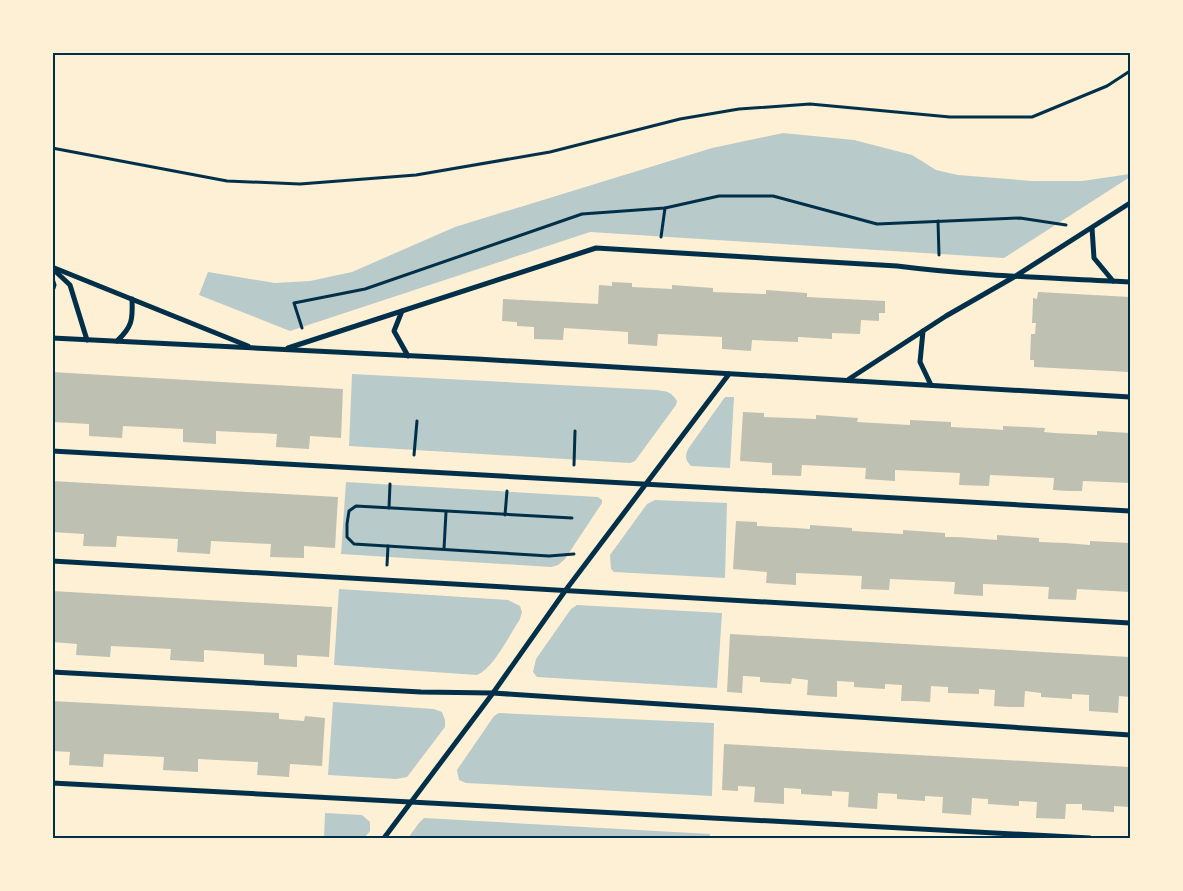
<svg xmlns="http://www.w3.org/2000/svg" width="1183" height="891" viewBox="0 0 1183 891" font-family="'Noto Sans',sans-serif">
<rect width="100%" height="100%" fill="#fdf0d5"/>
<g fill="#b9caca">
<polygon points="783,133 854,140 912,155 936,170 958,175 1032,181 1082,181 1130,174 1130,177 1004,258 590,232 290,331 199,295 208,272 275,283 310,281 352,272 455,227 712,148"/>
<path d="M352,374L656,390C666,391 672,392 677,401L676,405L635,461L630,463L349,446Z"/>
<path d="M725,397H734L730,468L691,466C685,460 685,456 688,449Z"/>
<polygon points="346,482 598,497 602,500 602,503 565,559 558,565 551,567 341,554"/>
<polygon points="655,500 727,503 725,578 614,572 611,569 610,555 647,504"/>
<path d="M339,589L508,600L520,606L522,612L520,619C510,634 494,668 477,675L334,665Z"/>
<polygon points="577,605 722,613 717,688 537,677 533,672 536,659 571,609"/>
<polygon points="333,702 434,709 442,712 445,720 445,727 407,777 396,779 328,775"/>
<polygon points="499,713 714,723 712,796 466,783 459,780 457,770 494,716"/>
<polygon points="325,813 362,815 370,822 370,831 364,838 324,838"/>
<polygon points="424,818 710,834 709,838 408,838 419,823"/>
</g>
<g fill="#bec0b2">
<polygon points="612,282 632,283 632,287 672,289 672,285 713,288 713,292 766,294 766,290 807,293 807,297 885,301 885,313 879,313 879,321 861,320 860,334 832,333 832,339 798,337 798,342 752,340 751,351 722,349 722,337 658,334 657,346 628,344 628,332 564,328 563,340 534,339 534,327 517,326 517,322 502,321 503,299 598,304 599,285 612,286"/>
<polygon points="1038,292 1130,297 1130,372 1034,367 1034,360 1030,360 1031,334 1035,334 1036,323 1032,323 1033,303 1033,298 1037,299"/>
<polygon points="52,372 343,389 341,438 310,436 309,449 276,447 277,434 216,431 216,444 183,442 183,429 123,426 122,438 89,436 89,424 52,422"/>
<polygon points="743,412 764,413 764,417 816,419 816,415 858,418 857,422 910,425 910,420 951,422 951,427 990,429 1003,430 1003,426 1045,428 1044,432 1054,433 1097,435 1097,431 1130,433 1130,483 1083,481 1082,491 1068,491 1053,490 1054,478 990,475 989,486 959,485 960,473 895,470 895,481 865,479 866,468 802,465 801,476 772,475 772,463 740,461"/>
<polygon points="52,481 338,497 335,548 304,546 304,558 270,557 271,544 211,541 210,554 177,552 178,539 117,536 116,547 83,546 84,534 52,532"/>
<polygon points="736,521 757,522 757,526 796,528 810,529 810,525 852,528 852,531 903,534 903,530 945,533 945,537 957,537 997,540 997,535 1039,538 1039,542 1065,543 1090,545 1090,541 1130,543 1130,592 1077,589 1076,600 1048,599 1049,587 983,584 983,596 954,594 955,582 890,579 889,590 861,589 862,576 796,573 796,585 766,583 767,572 733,569"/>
<polygon points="52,591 332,607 329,657 297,655 297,667 264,665 264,654 204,650 204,662 170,660 171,649 111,646 110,657 76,655 77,644 52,642"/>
<polygon points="730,634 1130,657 1130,697 1119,696 1118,713 1089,711 1089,695 1072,694 1072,699 1041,697 1041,693 1025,691 1024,707 1009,707 994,706 995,690 979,689 979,694 948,693 948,687 931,686 930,702 915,701 901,701 902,685 885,684 885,689 854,687 854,682 837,681 837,697 821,696 807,695 808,680 792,678 791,684 760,682 760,677 743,676 742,693 727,692"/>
<polygon points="52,701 279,713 279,719 304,721 305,716 325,718 322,766 290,764 289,777 275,776 257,775 258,762 198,759 198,772 163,770 164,757 104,754 103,767 69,765 70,752 52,751"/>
<polygon points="724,744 1130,767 1130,807 1114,806 1114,812 1082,810 1082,804 1066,804 1065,819 1036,818 1037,802 1019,801 1019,806 988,804 988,799 972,798 971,815 942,813 943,797 925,796 925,801 897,799 897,794 878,793 877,809 848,807 849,792 832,791 832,796 801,794 801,789 784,788 784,804 754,802 755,787 738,786 738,791 722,790"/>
</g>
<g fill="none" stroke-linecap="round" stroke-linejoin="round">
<g stroke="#003049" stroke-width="3">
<polyline points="52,148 227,181 300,184 416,175 550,152 680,119 739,109 810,104 950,117 1032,117 1107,86 1130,71"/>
<polyline points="938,221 939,255"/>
<polyline points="661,237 665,208"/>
<polyline points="302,328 294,303 365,289 582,214 665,208 719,196 773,196 877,224 1020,218 1066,225"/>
<polyline points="414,455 417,421"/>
<polyline points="574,465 575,431"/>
<polyline points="389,508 390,484"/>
<polyline points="505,515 507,491"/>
<polyline points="572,518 356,506 349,511 347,524 347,537 354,544 549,556 574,554"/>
<polyline points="444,549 446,512"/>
<polyline points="387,565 388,546"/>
</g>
<g stroke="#003049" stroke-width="5">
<polyline points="1092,228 1094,258 1113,281"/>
<polyline points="52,267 248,346"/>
<polyline points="53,269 70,285 87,340"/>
<polyline points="52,279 54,285 52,291"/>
<polyline points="402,311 394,331 408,356"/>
<polyline points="923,331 920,362 931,385"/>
<polyline points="52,338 477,359 1130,397"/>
<path d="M117,341C132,327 133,320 132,299"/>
<path d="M288,348L596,248L897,266C975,276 1053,278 1130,282"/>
<polyline points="849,379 946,316 1014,277 1130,203"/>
<polyline points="52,451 1130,511"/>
<polyline points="52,561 1130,623"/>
<polyline points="52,672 421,692 493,693 1130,735"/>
<polyline points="52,783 1090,838"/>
<polyline points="384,838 493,693 565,591 729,374"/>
</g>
</g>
<rect width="1183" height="891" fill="none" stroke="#fdf0d5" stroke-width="108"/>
<rect x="54" y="54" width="1075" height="783" fill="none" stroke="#003049" stroke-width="2"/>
</svg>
